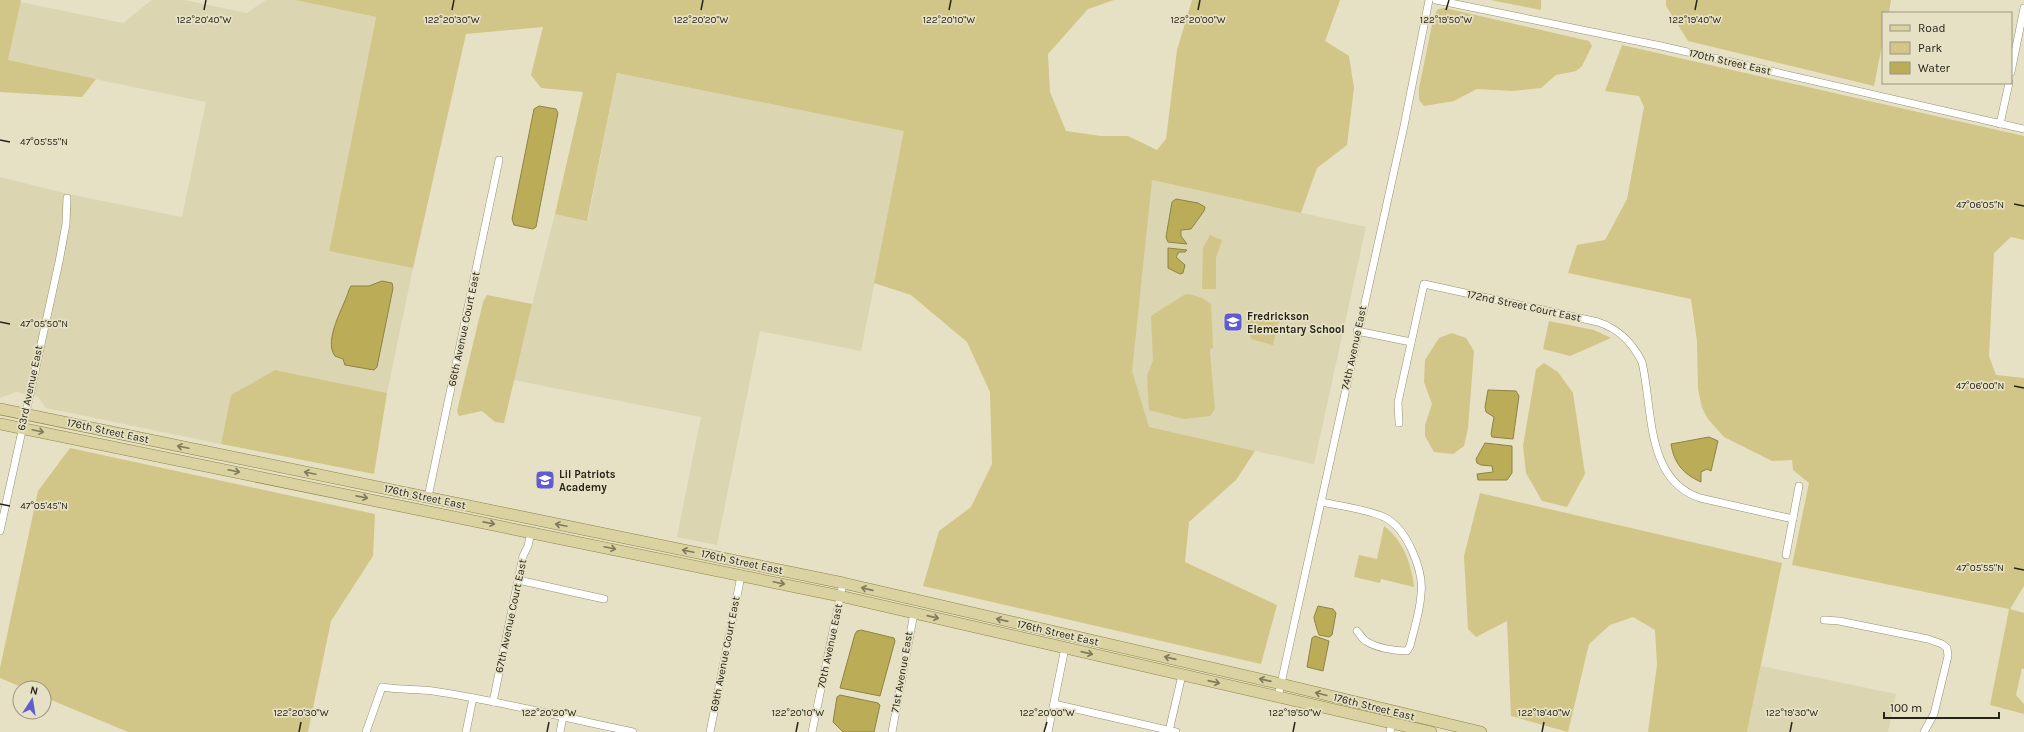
<svg xmlns="http://www.w3.org/2000/svg" width="2024" height="732" viewBox="0 0 2024 732" font-family="Karla,sans-serif">
<rect width="100%" height="100%" fill="#e6e1c4"/>
<g fill="#dbd5b1">
<polygon points="152,0 184,0 247,13 266,0 295,0 376,17 329,250 413,268 387,393 275,370 231,395 221,444 46,408 38,397 16,392 0,398 0,177 68,194 182,217 206,102 8,61 20,2 123,23"/>
<polygon points="617,73 905,131 861,351 760,331 717,545 677,537 701,417 513,380 555,214 588,220"/>
<polygon points="1152,180 1366,227 1314,464 1100,417"/>
<polygon points="1761,666 1896,694 1888,732 1747,732"/>
</g>
<g fill="#d1c687">
<polygon points="0,0 21,0 8,60 96,79 82,97 0,92"/>
<polygon points="295,0 1114,0 1088,9 1048,54 1050,92 1066,131 1101,136 1128,136 1157,150 1166,139 1177,50 1192,0 1340,0 1325,41 1349,56 1354,88 1347,145 1317,168 1301,213 1152,180 1132,371 1149,427 1255,451 1236,480 1189,522 1185,562 1277,605 1261,664 923,586 939,531 971,507 992,464 990,392 967,342 911,295 874,283 904,131 617,73 587,221 555,214 583,92 541,88 531,75 543,27 466,34 413,268 329,251 376,17"/>
<polygon points="1490,0 1541,0 1541,10"/>
<polygon points="1666,0 1891,0 1889,13 1883,13 1883,40 1874,86 1688,41 1666,6"/>
<polygon points="1445,8 1589,41 1592,46 1582,66 1576,71 1556,75 1541,88 1513,91 1477,89 1454,101 1424,106 1419,100 1419,88 1434,15 1438,9"/>
<polygon points="1622,45 2024,136 2024,240 2011,237 1994,253 1989,356 1996,375 2024,378 2024,586 2010,609 2024,613 2024,669 2022,668 2016,695 2024,704 2024,714 1990,705 2009,609 1792,565 1809,483 1793,470 1792,460 1772,461 1724,437 1708,419 1702,408 1698,389 1697,341 1691,299 1568,273 1577,245 1605,240 1627,199 1644,107 1639,96 1605,91"/>
<polygon points="1210,235 1222,240 1216,258 1216,289 1202,289 1203,248"/>
<polygon points="1189,294 1202,298 1211,304 1213,348 1210,349 1210,353 1215,409 1210,416 1184,419 1149,410 1147,376 1153,360 1151,316 1184,295"/>
<polygon points="487,295 532,304 504,423 495,422 482,411 459,416 457,411 483,302"/>
<polygon points="1268,318 1279,320 1273,345 1251,339 1246,320"/>
<polygon points="1549,321 1594,330 1611,338 1570,356 1543,349"/>
<polygon points="1452,333 1466,338 1474,351 1468,428 1464,446 1453,454 1434,452 1425,436 1425,425 1432,404 1424,382 1425,360 1439,338"/>
<polygon points="1544,363 1558,372 1573,393 1585,474 1567,507 1542,501 1526,473 1523,446 1536,369"/>
<polygon points="275,370 387,393 374,474 221,444 231,395"/>
<polygon points="70,448 375,514 373,556 331,621 308,732 128,732 44,697 44,688 24,688 0,678 0,668 38,491"/>
<polygon points="1480,493 1782,563 1747,732 1648,732 1657,665 1655,630 1633,617 1610,625 1589,644 1568,732 1511,716 1507,621 1476,637 1468,629 1464,556"/>
<path d="M1384,526C1403,540 1412,565 1414,587L1381,579L1380,583L1354,577L1359,555L1377,559Z"/>
</g>
<g fill="#bbac57" stroke="#8e8344">
<polygon points="539,106 556,109 558,113 536,227 533,229 514,225 512,219 534,109"/>
<polygon points="1176,199 1198,203 1205,207 1204,211 1191,229 1181,230 1181,236 1187,244 1168,242 1166,237 1172,202"/>
<polygon points="1168,248 1187,250 1185,252 1179,252 1176,257 1185,265 1183,273 1180,274 1168,268"/>
<path d="M382,281L392,283L393,288L377,367L374,370L345,365L343,359L335,356C323,340 344,307 349,290L351,286H369Z"/>
<polygon points="1488,390 1516,391 1519,396 1513,439 1492,437 1491,434 1494,417 1486,412 1485,407"/>
<path d="M1709,437L1718,441L1711,471L1707,469L1701,472V482C1683,474 1674,463 1671,444Z"/>
<polygon points="1485,443 1512,446 1512,473 1507,480 1478,480 1477,474 1493,472 1492,466 1481,465 1477,463 1476,459"/>
<path d="M1318,606L1333,609L1336,613L1332,635L1329,637L1319,635C1318,633 1314,620 1314,617Z"/>
<polygon points="861,630 894,638 895,641 880,696 840,688 855,634 857,631"/>
<polygon points="1315,636 1329,641 1323,671 1307,667 1312,638"/>
<polygon points="840,695 878,703 880,705 874,732 843,732 833,722 837,697"/>
</g>
<g fill="none" stroke-linecap="round" stroke-linejoin="round">
<g stroke="#938f74" stroke-width="8">
<g id="minor">
<polyline points="1436,0 1661,46 2024,129"/>
<polyline points="2011,72 2024,8"/>
<polyline points="2000,124 2009,83"/>
<polyline points="1357,331 1411,342"/>
<path d="M1399,423L1398,402L1424,284L1598,322C1619,329 1632,342 1642,362C1653,408 1645,480 1700,498L1793,519"/>
<polyline points="428,497 499,160"/>
<path d="M1321,502C1341,506 1365,509 1384,517C1407,528 1424,571 1421,594C1420,612 1414,629 1410,646L1407,651C1395,651 1376,648 1366,641C1362,639 1360,634 1357,631"/>
<polyline points="0,531 59,262 66,224 67,198"/>
<polyline points="1786,555 1799,486"/>
<polyline points="518,580 604,599"/>
<polyline points="1824,620 1839,621 1928,639 1942,644 1947,648 1948,656 1934,714 1924,732"/>
<polyline points="1278,697 1404,126 1429,0"/>
<polyline points="493,702 523,556 528,546 531,532"/>
<polyline points="1054,704 1176,732"/>
<polyline points="1169,731 1182,675"/>
<path d="M366,732L382,687C399,690 416,689 433,691C500,701 566,718 633,732"/>
<polyline points="466,732 473,698"/>
<polyline points="560,732 563,717"/>
<polyline points="710,732 741,576"/>
<polyline points="812,732 843,583"/>
<polyline points="892,732 914,613"/>
<polyline points="1048,732 1065,648"/>
<polyline points="1390,732 1392,723"/>
</g>
</g>
<g stroke="#8b8248" stroke-width="12">
<g id="primary">
<polyline points="0,409 843,583 1281,684 1481,732"/>
<polyline points="0,424 840,596 1431,732"/>
</g>
</g>
<use href="#minor" stroke="#fff" stroke-width="7"/>
<use href="#primary" stroke="#dad2a0" stroke-width="11"/>
</g>
<defs><path id="oneway-shaft" d="M-6 0H5M1.5-3L5.5 0L1.5 3" fill="none" stroke-width="1.6" stroke-linecap="round" stroke-linejoin="round"/></defs>
<g stroke="#807b5c">
<use href="#oneway-shaft" transform="translate(38 431) rotate(12)"/>
<use href="#oneway-shaft" transform="translate(183 447) rotate(-168)"/>
<use href="#oneway-shaft" transform="translate(234 471) rotate(12)"/>
<use href="#oneway-shaft" transform="translate(310 473) rotate(-168)"/>
<use href="#oneway-shaft" transform="translate(362 497) rotate(11)"/>
<use href="#oneway-shaft" transform="translate(489 523) rotate(11)"/>
<use href="#oneway-shaft" transform="translate(561 525) rotate(-168)"/>
<use href="#oneway-shaft" transform="translate(610 548) rotate(12)"/>
<use href="#oneway-shaft" transform="translate(688 551) rotate(-168)"/>
<use href="#oneway-shaft" transform="translate(779 583) rotate(12)"/>
<use href="#oneway-shaft" transform="translate(867 589) rotate(-167)"/>
<use href="#oneway-shaft" transform="translate(933 617) rotate(13)"/>
<use href="#oneway-shaft" transform="translate(1002 620) rotate(-167)"/>
<use href="#oneway-shaft" transform="translate(1087 653) rotate(13)"/>
<use href="#oneway-shaft" transform="translate(1170 658) rotate(-167)"/>
<use href="#oneway-shaft" transform="translate(1265 680) rotate(-167)"/>
<use href="#oneway-shaft" transform="translate(1214 682) rotate(13)"/>
<use href="#oneway-shaft" transform="translate(1321 694) rotate(-166)"/>
</g>
<path fill="none" stroke="#262419" stroke-width="1.5" d="M204,10L206,0M452,10L454,0M701,10L703,0M949,10L951,0M1198,10L1200,0M1446,10L1449,0M1695,10L1697,0M0,140L10,142M2014,204L2024,206M0,322L10,324M2014,386L2024,388M0,504L10,506M2014,568L2024,570M299,732L301,722M547,732L549,722M796,732L798,722M1044,732L1047,722M1293,732L1295,722M1542,732L1544,722M1790,732L1792,722"/>
<defs>
<g id="school-square" transform="scale(1)"><rect x="-9" y="-9" width="18" height="18" rx="4" fill="#5e5bd3" stroke="#e6e1c4"/><path d="M0-5L7-2L0 1L-7-2ZM-4 1L0 2.5L4 1V4Q0 6-4 4Z" fill="#fff"/></g>
</defs>
<g fill-rule="evenodd">
<use href="#school-square" x="1233" y="322"/>
<use href="#school-square" x="545" y="480"/>
</g>
<g text-anchor="middle" dominant-baseline="central" stroke-width="3.5" stroke-linejoin="round" paint-order="stroke">
<g font-size="11" fill="#262419" stroke="#e6e1c4">
<text transform="translate(1730 62) rotate(13)">170th Street East</text>
<text transform="translate(1524 306) rotate(12)">172nd Street Court East</text>
<text transform="translate(464 329) rotate(-78)">66th Avenue Court East</text>
<text transform="translate(1354 348) rotate(-78)">74th Avenue East</text>
<text transform="translate(30 388) rotate(-78)">63rd Avenue East</text>
<text transform="translate(108 431) rotate(12)">176th Street East</text>
<text transform="translate(425 497) rotate(12)">176th Street East</text>
<text transform="translate(742 562) rotate(12)">176th Street East</text>
<text transform="translate(511 616) rotate(-78)">67th Avenue Court East</text>
<text transform="translate(1058 633) rotate(13)">176th Street East</text>
<text transform="translate(830 646) rotate(-78)">70th Avenue East</text>
<text transform="translate(725 654) rotate(-79)">69th Avenue Court East</text>
<text transform="translate(902 672) rotate(-80)">71st Avenue East</text>
<text transform="translate(1374 707) rotate(14)">176th Street East</text>
</g>
<g font-size="11" font-weight="bold" fill="#262419" stroke="#e6e1c4" text-anchor="start">
<text x="1247" y="316">Fredrickson<tspan x="1247" dy="13">Elementary School</tspan></text>
<text x="559" y="474">Lil Patriots<tspan x="559" dy="13">Academy</tspan></text>
</g>
</g>
<g font-size="10" text-anchor="middle" fill="#262419" stroke="#e6e1c4" stroke-width="3.5" stroke-linejoin="round" paint-order="stroke">
<text x="204" y="23">122°20'40"W</text>
<text x="452" y="23">122°20'30"W</text>
<text x="701" y="23">122°20'20"W</text>
<text x="949" y="23">122°20'10"W</text>
<text x="1198" y="23">122°20'00"W</text>
<text x="1446" y="23">122°19'50"W</text>
<text x="1695" y="23">122°19'40"W</text>
<text x="44" y="145">47°05'55"N</text>
<text x="1980" y="208">47°06'05"N</text>
<text x="44" y="327">47°05'50"N</text>
<text x="1980" y="389">47°06'00"N</text>
<text x="44" y="509">47°05'45"N</text>
<text x="1980" y="571">47°05'55"N</text>
<text x="301" y="716">122°20'30"W</text>
<text x="549" y="716">122°20'20"W</text>
<text x="798" y="716">122°20'10"W</text>
<text x="1047" y="716">122°20'00"W</text>
<text x="1295" y="716">122°19'50"W</text>
<text x="1544" y="716">122°19'40"W</text>
<text x="1792" y="716">122°19'30"W</text>
</g>
<rect x="1882" y="12" width="130" height="72" fill="#e6e1c4" stroke="#999580"/>
<rect x="1890" y="25" width="20" height="6" fill="#dad2a0" stroke="#999580"/>
<text x="1918" y="32" font-size="12" fill="#262419">Road</text>
<rect x="1890" y="42" width="20" height="12" fill="#d1c687" stroke="#999580"/>
<text x="1918" y="52" font-size="12" fill="#262419">Park</text>
<rect x="1890" y="62" width="20" height="12" fill="#bbac57" stroke="#999580"/>
<text x="1918" y="72" font-size="12" fill="#262419">Water</text>
<g transform="translate(32 700) rotate(12)"><circle r="19" fill="#e6e1c4" stroke="#999580"/>
<path d="M0-3L7 15L0 10L-7 15Z" fill="#5e5bd3"/>
<text y="-6" font-size="11" font-weight="bold" text-anchor="middle" fill="#262419">N</text>
</g>
<path d="M1884 712v6h115v-6" fill="none" stroke="#262419" stroke-width="2"/>
<text x="1890" y="712" font-size="12" fill="#262419" stroke="#e6e1c4" stroke-width="3" paint-order="stroke">100 m</text>
</svg>
